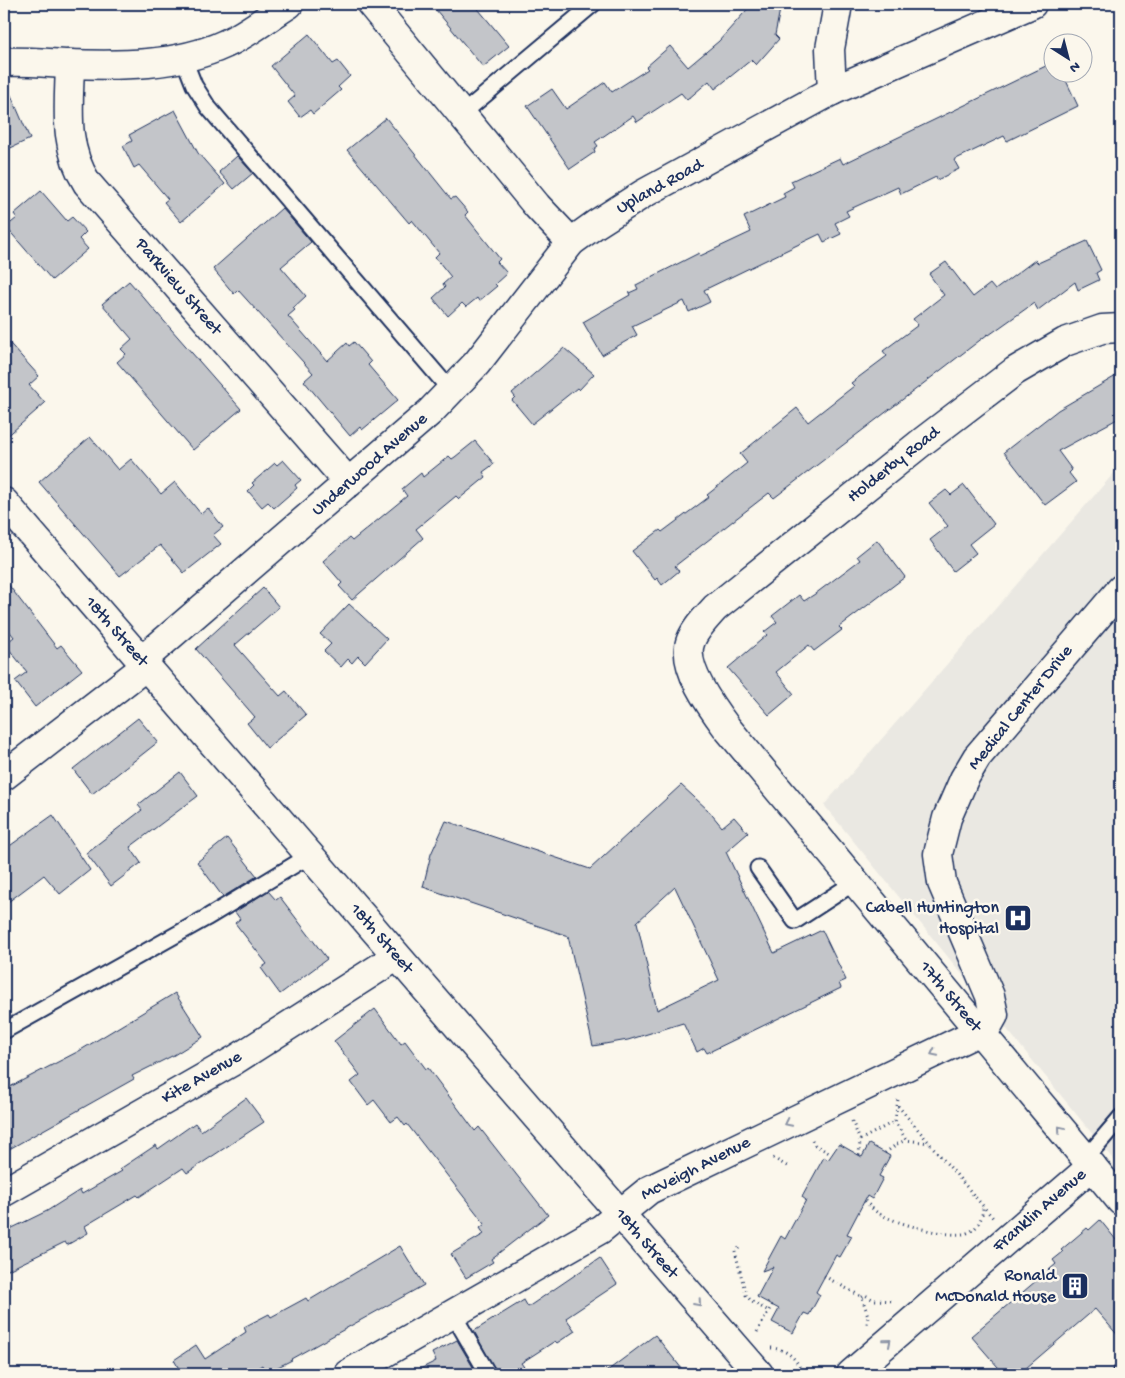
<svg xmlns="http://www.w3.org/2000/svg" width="1125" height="1378" viewBox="0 0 1125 1378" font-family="'Gochi Hand',sans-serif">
<rect width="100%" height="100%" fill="#fbf7ec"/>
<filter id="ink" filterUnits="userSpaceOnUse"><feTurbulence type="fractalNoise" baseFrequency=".02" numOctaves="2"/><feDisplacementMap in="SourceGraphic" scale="10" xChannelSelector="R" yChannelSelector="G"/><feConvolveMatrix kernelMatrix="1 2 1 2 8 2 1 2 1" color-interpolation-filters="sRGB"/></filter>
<g filter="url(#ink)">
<polygon fill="#eae8e2" points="1121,465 1121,1169 824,805"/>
<g fill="#c3c5c9" stroke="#1b2f5e" fill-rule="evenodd">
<polygon points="431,4 474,4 509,46 483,67"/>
<polygon points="752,4 781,4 775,35 779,39 756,65 751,60 715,89 709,81 687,100 681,93 637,122 633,116 595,142 598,146 594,149 595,152 570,169 527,106 552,89 566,109 605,82 612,92 648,69 646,67 670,46 688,67 719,41"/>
<polygon points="309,34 333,64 338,61 350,76 338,87 341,90 313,114 310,110 300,117 288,102 295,96 271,66"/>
<polygon points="1052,63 1052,72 1062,72 1078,106 1007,141 1004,136 954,160 959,169 937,180 936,177 901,194 898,187 846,211 849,216 835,223 841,234 824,242 820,234 704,290 710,302 689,312 684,301 632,326 637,335 602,355 583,322 630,295 629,293 638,289 636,285 699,253 700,256 751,232 744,217 785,197 783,193 794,187 791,181 840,158 843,164"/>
<polygon points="4,79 30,139 4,151"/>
<polygon points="175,110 198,153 225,184 181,222 164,202 168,199 139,165 134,168 123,146 132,141 129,135"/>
<polygon points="386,118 451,199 455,197 468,212 465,215 500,259 497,262 507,273 495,284 497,286 479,301 477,298 466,307 462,303 448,316 433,298 445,287 443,284 451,277 435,257 439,253 412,220 409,223 347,150"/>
<polygon points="237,156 253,173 234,189 219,172"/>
<polygon points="41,191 67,221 72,217 86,232 79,239 88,249 52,280 6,227 17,218 14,214"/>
<polygon points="282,208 311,242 281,267 306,296 293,308 295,310 288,316 327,361 347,343 349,346 354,342 371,362 368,365 398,400 362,430 360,427 350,436 304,381 313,373 238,290 234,294 213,269"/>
<polygon points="1087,241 1101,270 1096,273 1099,280 1078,290 1075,282 1038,310 1034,303 989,335 988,334 774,498 769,493 675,566 679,571 662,585 657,578 655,580 632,551 660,530 662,532 709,497 707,495 747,463 740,454 797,408 808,422 854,386 851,383 887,356 883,351 918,325 913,319 944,295 929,274 946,262 973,297 990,284 995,290 1035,260 1038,263"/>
<polygon points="129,281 241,409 193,450 117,362 126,354 121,349 132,339 102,304"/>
<polygon points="4,337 39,376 29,385 45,403 4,439"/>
<polygon points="564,348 594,374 579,390 577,388 532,424 512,400 515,397 512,393"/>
<polygon points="1121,373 1121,417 1058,451 1072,470 1069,473 1076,482 1045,505 1004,452 1058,410"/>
<polygon points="90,437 118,470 131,459 161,494 175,482 201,514 208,508 223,527 213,535 221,544 184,573 160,545 120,576 39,482"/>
<polygon points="475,441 494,464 483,472 486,477 459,499 456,496 416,529 423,538 352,600 339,586 342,583 323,561 349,538 352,541 407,496 402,489 421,473 423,477 449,456 452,459 455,457"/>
<polygon points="283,460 301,480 295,485 297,488 274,508 268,502 262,507 248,491 254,485 252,483 275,463 277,465"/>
<polygon points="964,485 994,524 969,544 976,553 953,571 930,540 948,526 929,503 946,490 951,495"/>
<polygon points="877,540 905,577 839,627 842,630 814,651 809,645 776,672 794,694 769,715 728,668 767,635 764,632 777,622 772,616 799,595 804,601 815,594 860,560 857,556"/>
<polygon points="4,579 57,648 61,645 82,670 35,707 15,681 27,672 5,644 14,637 4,624"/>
<polygon points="263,588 279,607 235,645 280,696 286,691 306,715 267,748 247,723 255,717 196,649"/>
<polygon points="349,604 387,639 365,663 358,656 352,663 348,659 341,667 324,651 331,644 320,634"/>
<polygon points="138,718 158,742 92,794 73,769"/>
<polygon points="180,772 198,796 130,847 141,863 111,886 86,853 142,810 138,805"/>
<path d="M681,785L708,810L722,827L734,817L748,833L726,852L774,953L822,930L846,980L839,983L841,988L707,1053L704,1048L697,1052L683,1023L628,1040L593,1046L568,936L423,887L431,854L446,821L590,869ZM675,887L719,980L657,1010L637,922Z"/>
<polygon points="53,815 90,870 60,894 44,875 4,905 4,850"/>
<polygon points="227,838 257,876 223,897 197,862"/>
<polygon points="268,891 276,900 280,897 327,959 280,994 261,968 267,964 235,923 240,919 235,912"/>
<polygon points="175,993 203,1037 174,1055 132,1076 134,1079 4,1152 4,1090 79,1051"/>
<polygon points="375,1009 401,1044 405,1041 426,1069 428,1068 475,1131 479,1127 548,1215 491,1259 493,1262 466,1278 451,1254 484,1234 480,1228 485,1224 407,1124 405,1126 398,1117 391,1122 374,1100 368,1105 351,1082 360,1075 334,1041"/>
<polygon points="246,1098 264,1122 187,1173 183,1168 139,1197 137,1195 85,1226 88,1233 67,1245 65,1242 4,1272 4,1232 47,1211 80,1190 82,1194 122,1171 120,1169 156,1145 158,1149 195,1123 201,1131"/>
<polygon points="839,1144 862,1157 869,1144 890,1156 879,1176 883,1178 872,1199 867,1196 847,1234 852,1236 840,1257 836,1255 816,1292 820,1295 809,1315 804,1313 793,1333 772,1322 779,1309 757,1297 773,1267 762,1271 781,1236 785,1239 806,1200 802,1197 824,1157 828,1160"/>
<polygon points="1100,1220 1121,1246 1121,1339 1095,1309 1019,1374 1004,1374 971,1336 1056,1264 1053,1260 1063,1252 1061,1250 1087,1228 1089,1230"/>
<polygon points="400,1246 424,1285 291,1359 292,1360 266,1373 262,1365 248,1374 182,1374 174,1360 196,1345 205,1359 246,1332 244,1327 269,1314 271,1317 306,1298 308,1301"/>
<polygon points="600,1258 617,1284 566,1318 575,1331 557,1343 555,1341 521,1363 529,1374 497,1374 474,1331 524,1300 528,1307"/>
<polygon points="655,1335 686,1374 603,1374"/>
<polygon points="457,1340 477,1374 410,1374 436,1361 432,1353"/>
</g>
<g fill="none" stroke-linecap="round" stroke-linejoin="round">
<g stroke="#1b2f5e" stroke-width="19">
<g id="service">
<polyline points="183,57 194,85 208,107 452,392"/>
<polyline points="462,114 593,4"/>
<polyline points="758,868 795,921 855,882"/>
<polyline points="4,1031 206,918 309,856"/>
<polyline points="1086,1158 1121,1117"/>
<polyline points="453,1314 488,1374"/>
<polyline points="1120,1374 1121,1373"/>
</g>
</g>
<g stroke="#1b2f5e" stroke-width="31">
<g id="minor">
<polyline points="371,4 537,206 571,242"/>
<path d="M4,62C25,61 47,63 68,64C119,66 178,66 225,44C248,34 268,17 289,4"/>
<path d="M70,64C69,107 63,146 87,183L349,483"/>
<polyline points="832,91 830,49 838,4"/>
<path d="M1121,328L1102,329L1065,342L1015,371L922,442L715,608C706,618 696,628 691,640C680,665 712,708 727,728L1121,1201"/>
<polyline points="4,502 759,1374"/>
<polyline points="141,661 430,412 477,363 571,242 596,224 643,194 832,91 1032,4"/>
<polyline points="4,776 146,666"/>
<polyline points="4,1192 235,1060 396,957"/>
<polyline points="348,1374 601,1229 649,1190 978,1032 989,1024 994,1015 990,996 942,883 938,854 947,818 964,779 977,757 1121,589"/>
<polyline points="851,1374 1092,1166"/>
</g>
</g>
<g stroke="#1b2f5e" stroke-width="3" stroke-dasharray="1 4" stroke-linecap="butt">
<polyline points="898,1106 994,1219"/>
<polyline points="852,1121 860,1140 859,1155"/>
<polyline points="895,1121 906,1140 929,1143"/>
<polyline points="812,1140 815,1145 831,1154"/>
<polyline points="860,1140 895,1121 898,1099"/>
<polyline points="885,1153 897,1144 906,1140"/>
<polyline points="773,1158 790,1168"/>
<path d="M865,1201C870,1206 874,1211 880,1214C895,1223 951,1239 967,1233C978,1229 982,1219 983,1208"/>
<polyline points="739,1248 735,1251 746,1295 752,1302 769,1311"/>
<polyline points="824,1276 862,1297 868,1316 867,1324"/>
<polyline points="862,1297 865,1295 874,1300 894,1301"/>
<polyline points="757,1332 772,1305"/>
<path d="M771,1348C787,1349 798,1359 802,1374"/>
</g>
<use href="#service" stroke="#fbf7ec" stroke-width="15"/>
<use href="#minor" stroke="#fbf7ec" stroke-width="28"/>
</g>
<defs><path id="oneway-chevron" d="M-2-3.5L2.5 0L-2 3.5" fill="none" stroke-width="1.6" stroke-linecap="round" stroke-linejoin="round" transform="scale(1.25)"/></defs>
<g stroke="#8b93a5">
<use href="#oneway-chevron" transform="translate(934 1053) rotate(154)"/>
<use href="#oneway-chevron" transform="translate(788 1123) rotate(154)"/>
<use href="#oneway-chevron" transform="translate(1061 1129) rotate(-130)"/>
<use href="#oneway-chevron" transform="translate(698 1303) rotate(49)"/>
<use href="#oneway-chevron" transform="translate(888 1342) rotate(-41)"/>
</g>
</g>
<defs>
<g id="hospital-square" transform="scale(1.4375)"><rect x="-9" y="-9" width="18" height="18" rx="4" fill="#1b2f5e" stroke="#fbf7ec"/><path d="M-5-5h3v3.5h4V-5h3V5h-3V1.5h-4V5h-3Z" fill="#fff"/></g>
<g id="building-square" transform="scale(1.4375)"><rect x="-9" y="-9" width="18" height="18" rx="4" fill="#1b2f5e" stroke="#fbf7ec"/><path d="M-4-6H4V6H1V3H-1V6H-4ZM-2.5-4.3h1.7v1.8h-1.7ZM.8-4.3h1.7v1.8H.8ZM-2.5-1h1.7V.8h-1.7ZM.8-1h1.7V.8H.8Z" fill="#fff"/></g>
</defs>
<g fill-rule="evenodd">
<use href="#hospital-square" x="1018" y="918"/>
<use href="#building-square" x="1075" y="1286"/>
</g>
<g text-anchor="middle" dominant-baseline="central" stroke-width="5" stroke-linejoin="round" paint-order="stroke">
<g font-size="18" fill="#1b2f5e" stroke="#fbf7ec">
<text transform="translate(660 187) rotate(-29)">Upland Road</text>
<text transform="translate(178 287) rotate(49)">Parkview Street</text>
<text transform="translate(370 465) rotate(-41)">Underwood Avenue</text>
<text transform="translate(894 465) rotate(-38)">Holderby Road</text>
<text transform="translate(116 632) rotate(49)">18th Street</text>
<text transform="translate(1021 708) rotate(-51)">Medical Center Drive</text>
<text transform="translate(381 939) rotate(49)">18th Street</text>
<text transform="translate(950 997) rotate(50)">17th Street</text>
<text transform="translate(202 1078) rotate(-30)">Kite Avenue</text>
<text transform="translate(696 1169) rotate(-27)">McVeigh Avenue</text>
<text transform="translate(1040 1211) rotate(-41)">Franklin Avenue</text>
<text transform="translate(646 1244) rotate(49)">18th Street</text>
</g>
<g font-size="18" fill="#1b2f5e" stroke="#fbf7ec" text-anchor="end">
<text x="999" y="908">Cabell Huntington<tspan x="999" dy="21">Hospital</tspan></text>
<text x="1056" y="1276">Ronald<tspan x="1056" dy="21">McDonald House</tspan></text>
</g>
</g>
<rect width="1125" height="1378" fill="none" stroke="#fbf7ec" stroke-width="20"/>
<rect x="10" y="10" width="1105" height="1358" fill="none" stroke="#1b2f5e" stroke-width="2" filter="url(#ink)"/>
<g transform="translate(1068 58) rotate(144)"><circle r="24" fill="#fbf7ec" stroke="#a1a7b3"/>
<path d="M0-4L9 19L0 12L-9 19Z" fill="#1b2f5e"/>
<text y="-8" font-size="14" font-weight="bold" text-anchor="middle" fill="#1b2f5e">N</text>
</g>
</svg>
